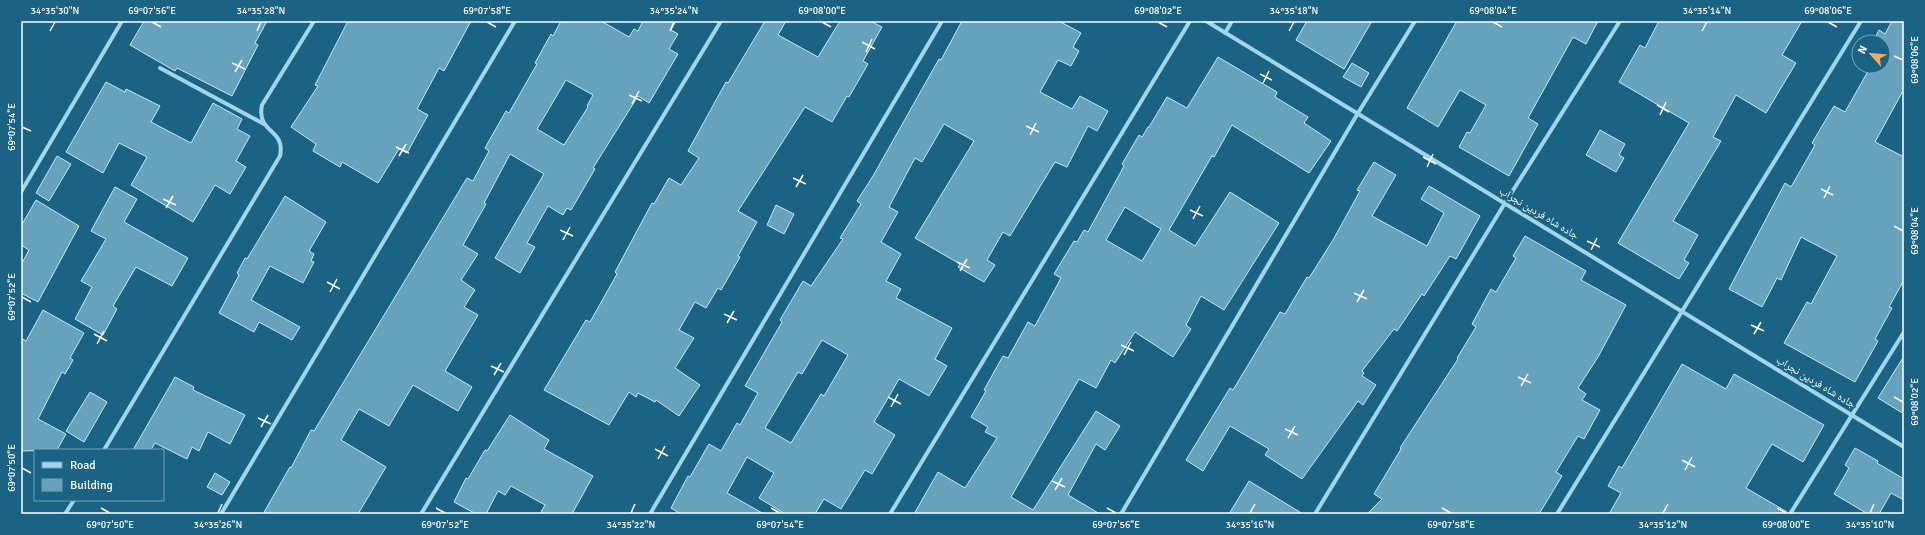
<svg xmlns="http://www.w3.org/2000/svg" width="1925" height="535" viewBox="0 0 1925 535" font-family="Signika,'Noto Naskh Arabic',sans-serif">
<rect width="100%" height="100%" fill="#1b6384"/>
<g fill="#66a2bc" stroke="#c6e9f8" fill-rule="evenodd">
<polygon points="144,21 267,21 255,43 258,45 232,96 177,68 175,71 130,45"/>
<polygon points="348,21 471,21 444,71 439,68 417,109 428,115 407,153 399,149 378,183 342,162 340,167 313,151 316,144 291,127 318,86 315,85"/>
<path d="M561,21H601L629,37L634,29L638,31L643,21H676L671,30L678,34L669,49L678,54L649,103L638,96L593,168L595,169L571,210L567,208L563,215L548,206L527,243L535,247L520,273L495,258L544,174L510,154L484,203L486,204L463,245L478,254L461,280L475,290L464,307L478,315L445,371L472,387L458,411L413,385L389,426L359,409L341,440L386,467L358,514H263L290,467L291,468L311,430L314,431L467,178L473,181L489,151L485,148L506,111L509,113L537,64L535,63L551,34L553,36ZM566,80L593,95L587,106L588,107L564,145L537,129Z"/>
<polygon points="765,21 786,21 778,35 818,57 840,21 870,21 882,27 863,61 868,64 849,97 847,96 832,122 805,107 738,211 757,222 738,256 740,257 721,290 718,288 706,308 695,302 679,330 694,338 675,368 700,385 679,416 656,400 655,402 638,393 636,397 629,392 609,425 544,390 586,320 590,322 617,274 615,272 652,203 654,204 669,178 681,185 699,158 688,151 726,82 728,83"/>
<path d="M962,21H1059L1081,33L1073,47L1079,51L1071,66L1058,60L1040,92L1072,109L1080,96L1108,111L1097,131L1088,126L1067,167L1055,162L1010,236L1003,232L987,260L995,265L984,282L958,267L960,264L915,238L974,141L944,124L922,162L915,158L889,207L898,212L881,242L901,254L886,281L901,289L896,298L952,328L935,359L947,366L929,396L899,379L874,422L895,435L872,474L865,470L841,509L824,499L815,514H785L759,498L774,473L747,457L727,493L764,514H681L671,508L688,476L690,477L709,444L721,451L737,423L740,425L758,393L745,386L782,322L780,320L803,281L811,286L843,239L840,238L861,204L857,201L873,176L939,59L941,60ZM822,340L848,355L824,396L821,394L791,443L765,428L798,372L802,374Z"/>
<polygon points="1307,21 1372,21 1344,69 1296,40"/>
<polygon points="1457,21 1598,21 1586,44 1573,37 1528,118 1538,124 1509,176 1459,147 1467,132 1470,133 1486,105 1460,90 1438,127 1407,108"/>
<polygon points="1659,21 1802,21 1782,55 1796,63 1766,113 1736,95 1713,137 1721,141 1673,221 1698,235 1684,260 1689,263 1679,279 1618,243 1689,123 1619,82 1640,45 1645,48"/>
<polygon points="1892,21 1904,21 1904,89 1875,142 1904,157 1904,280 1889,307 1892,308 1875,339 1878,341 1855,382 1784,343 1807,302 1811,304 1837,256 1801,237 1781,280 1777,278 1762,307 1729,289 1785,183 1791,187 1815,145 1812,143 1834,106 1845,112 1867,73 1858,68 1859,66 1883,66 1883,42 1873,42 1879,30 1885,34"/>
<path d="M1218,57L1277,92L1275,97L1308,117L1304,123L1331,141L1309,173L1232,125L1214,157L1212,156L1169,230L1195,246L1230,192L1279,223L1224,310L1201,296L1186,325L1191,329L1173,357L1135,332L1115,363L1111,360L1096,388L1079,379L1011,497L1033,510L1096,411L1120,426L1105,450L1096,444L1068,495L1100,514H914L938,472L965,488L997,438L985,432L988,427L971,417L986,391L984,390L1003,356L1008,358L1028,322L1035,326L1061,278L1054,274L1074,241L1077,242L1084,230L1088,232L1124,166L1122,164L1139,135L1142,137L1148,127H1149L1167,97L1187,108ZM1125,207L1161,229L1142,261L1106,240Z"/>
<polygon points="1352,63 1369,73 1361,87 1343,77"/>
<polygon points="106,82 125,92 126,89 160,106 151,122 191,143 213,103 242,119 237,129 250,136 236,161 246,167 230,194 215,185 193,222 131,185 147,157 119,143 103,173 66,152"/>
<polygon points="1600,130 1625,144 1619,155 1624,158 1616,172 1586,155"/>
<polygon points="57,156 71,164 49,201 36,193"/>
<polygon points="1374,162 1396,175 1372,216 1427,246 1444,213 1421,199 1429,186 1480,216 1456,259 1450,256 1424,296 1422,294 1397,331 1394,329 1362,371 1364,373 1362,376 1376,385 1363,405 1358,401 1302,479 1265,455 1269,449 1230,426 1203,471 1186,460 1230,388 1233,390 1280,312 1285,314 1307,277 1309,278 1333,240 1360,191 1357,190"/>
<polygon points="115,187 137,199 124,222 188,258 172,286 136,267 113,306 117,309 103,335 75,319 92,287 81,281 106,239 91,231"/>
<polygon points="285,196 326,222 309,251 314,254 311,261 314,262 303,283 270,266 251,300 300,327 292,340 259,322 254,332 219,313 239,275 237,273 245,258 247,259"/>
<polygon points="36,200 79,226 38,302 21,293 21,265 29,250 21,245 21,226"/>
<polygon points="776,205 794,214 784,234 767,225"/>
<polygon points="1525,236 1586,271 1581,280 1626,305 1598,357 1578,388 1586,394 1582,400 1600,410 1584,439 1578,436 1556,472 1562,476 1539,514 1367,514 1382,499 1374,494 1401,449 1400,448 1458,359 1457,358 1476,327 1472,324 1491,289 1496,292 1516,258 1513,256"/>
<polygon points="43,310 84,333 70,358 73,360 65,374 62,372 38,419 66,434 57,450 21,451 21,338 26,341"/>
<polygon points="1904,356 1904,414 1878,398"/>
<polygon points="1682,364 1726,389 1734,374 1824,425 1803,462 1772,444 1746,488 1787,512 1787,514 1609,514 1621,493 1608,486 1619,466 1622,468"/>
<polygon points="175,377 194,387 193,390 245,415 230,444 208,432 199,451 192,447 187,459 155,443 151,450 133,450"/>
<polygon points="90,392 107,402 84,442 66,431"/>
<polygon points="510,415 549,440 544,449 593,476 572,514 540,514 545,505 511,486 505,495 498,491 486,514 476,514 454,502 466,478 468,479 485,450 487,451"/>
<polygon points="1855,448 1878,461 1877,463 1904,479 1904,500 1891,493 1879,514 1868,514 1834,494 1849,468 1845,465"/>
<polygon points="215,473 230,482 222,495 207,487"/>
<polygon points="1249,481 1303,514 1229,514"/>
</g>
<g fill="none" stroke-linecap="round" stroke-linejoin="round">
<g stroke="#a1d5eb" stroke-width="4">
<polyline points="1206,21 1904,447"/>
<polyline points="1225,33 1232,21"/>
<polyline points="160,68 264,124"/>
<polyline points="21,192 122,21"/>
<path d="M104,450L280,156C286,128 256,134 262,105L314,21"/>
<polyline points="65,514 74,500"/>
<polyline points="221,514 515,21"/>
<polyline points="421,514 721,21"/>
<polyline points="650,514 942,21"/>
<polyline points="890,514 1190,21"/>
<polyline points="1121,514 1358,113 1415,21"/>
<polyline points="1315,514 1505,203 1620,21"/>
<polyline points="1557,514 1861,21"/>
<polyline points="1790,514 1904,332"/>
</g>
</g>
<path fill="none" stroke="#fff" stroke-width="1.5" d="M152,22L161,27M487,22L496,27M822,22L831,27M1158,22L1167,27M1493,22L1502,27M1828,22L1837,27M50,31L55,22M257,31L261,22M670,31L674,22M1289,31L1294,22M1702,31L1707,22M862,42L875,49M866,52L872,39M1894,56L1903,60M232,63L245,69M235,72L242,60M1260,74L1272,80M1263,83L1269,71M629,95L642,101M632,104L639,91M1657,105L1669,112M1660,115L1666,102M1026,126L1039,132M22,127L31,131M1030,135L1036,123M396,147L409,153M399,156L406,144M1423,157L1436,164M1427,167L1433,154M793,178L806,184M796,187L803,175M1821,189L1833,195M1824,198L1830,186M163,199L176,205M166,208L173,196M1190,210L1203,216M1193,219L1200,206M1894,226L1903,231M560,230L573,236M563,240L570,227M1587,241L1600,247M1591,250L1597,238M957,262L970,268M960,271L967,259M327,282L340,289M330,292L337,279M1354,293L1367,299M22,297L31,302M1357,302L1364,290M724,314L737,320M727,323L734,311M1751,325L1764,331M94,334L107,341M1754,334L1761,322M97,344L104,331M1121,345L1134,351M1124,355L1131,342M491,366L504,372M494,375L501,363M1518,377L1531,383M1521,386L1528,374M888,397L901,404M1894,397L1903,402M891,407L898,394M258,418L271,424M261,427L268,415M1285,429L1298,435M1288,438L1295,426M655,449L668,456M658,459L665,446M1682,460L1695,467M22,468L31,473M1685,470L1692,457M1052,481L1065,487M1055,490L1062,478M101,508L110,513M436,508L445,513M771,508L780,513M1107,508L1116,513M1442,508L1451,513M1777,508L1786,513M218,513L222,504M631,513L635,504M1250,513L1255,504M1663,513L1668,504M1870,513L1874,504"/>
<g text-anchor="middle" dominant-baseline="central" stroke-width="4" stroke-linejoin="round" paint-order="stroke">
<g font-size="11" fill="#fff" stroke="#1b6384">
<text transform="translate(1539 213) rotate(31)">جاده شاه فردین نجراب</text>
<text transform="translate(1816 382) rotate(31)">جاده شاه فردین نجراب</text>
</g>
</g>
<rect width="1925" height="535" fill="none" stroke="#1b6384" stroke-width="44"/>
<rect x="34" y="449" width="130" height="52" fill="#1b6384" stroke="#76a1b5"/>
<rect x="42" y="462" width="20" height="6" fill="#a1d5eb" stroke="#76a1b5"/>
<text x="70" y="469" font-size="12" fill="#ffffff">Road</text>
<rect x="42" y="479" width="20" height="12" fill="#66a2bc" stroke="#76a1b5"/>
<text x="70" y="489" font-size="12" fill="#ffffff">Building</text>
<g transform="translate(1871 54) rotate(297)"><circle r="19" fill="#1b6384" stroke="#76a1b5"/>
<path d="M0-3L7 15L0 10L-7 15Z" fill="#fda75d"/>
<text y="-6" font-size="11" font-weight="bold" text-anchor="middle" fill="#ffffff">N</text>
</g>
<rect x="22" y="22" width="1881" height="491" fill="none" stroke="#fff" stroke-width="1.5"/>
<g font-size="10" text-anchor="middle" fill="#fff">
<text x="55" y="14">34°35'30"N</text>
<text x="152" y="14">69°07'56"E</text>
<text x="261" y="14">34°35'28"N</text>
<text x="487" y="14">69°07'58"E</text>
<text x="674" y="14">34°35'24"N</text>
<text x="822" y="14">69°08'00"E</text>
<text x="1158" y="14">69°08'02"E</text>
<text x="1294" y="14">34°35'18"N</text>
<text x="1493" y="14">69°08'04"E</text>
<text x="1707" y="14">34°35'14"N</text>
<text x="1828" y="14">69°08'06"E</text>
<text transform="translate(1914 60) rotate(-90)" y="4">69°08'06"E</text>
<text transform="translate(11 127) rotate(-90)" y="4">69°07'54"E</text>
<text transform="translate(1914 231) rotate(-90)" y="4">69°08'04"E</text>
<text transform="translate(11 297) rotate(-90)" y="4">69°07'52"E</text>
<text transform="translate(1914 402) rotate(-90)" y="4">69°08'02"E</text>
<text transform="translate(11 468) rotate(-90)" y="4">69°07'50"E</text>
<text x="110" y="528">69°07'50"E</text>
<text x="218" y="528">34°35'26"N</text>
<text x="445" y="528">69°07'52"E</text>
<text x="631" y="528">34°35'22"N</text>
<text x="780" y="528">69°07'54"E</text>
<text x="1116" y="528">69°07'56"E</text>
<text x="1250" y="528">34°35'16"N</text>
<text x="1451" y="528">69°07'58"E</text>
<text x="1663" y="528">34°35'12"N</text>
<text x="1786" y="528">69°08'00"E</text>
<text x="1870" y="528">34°35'10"N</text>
</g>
</svg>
